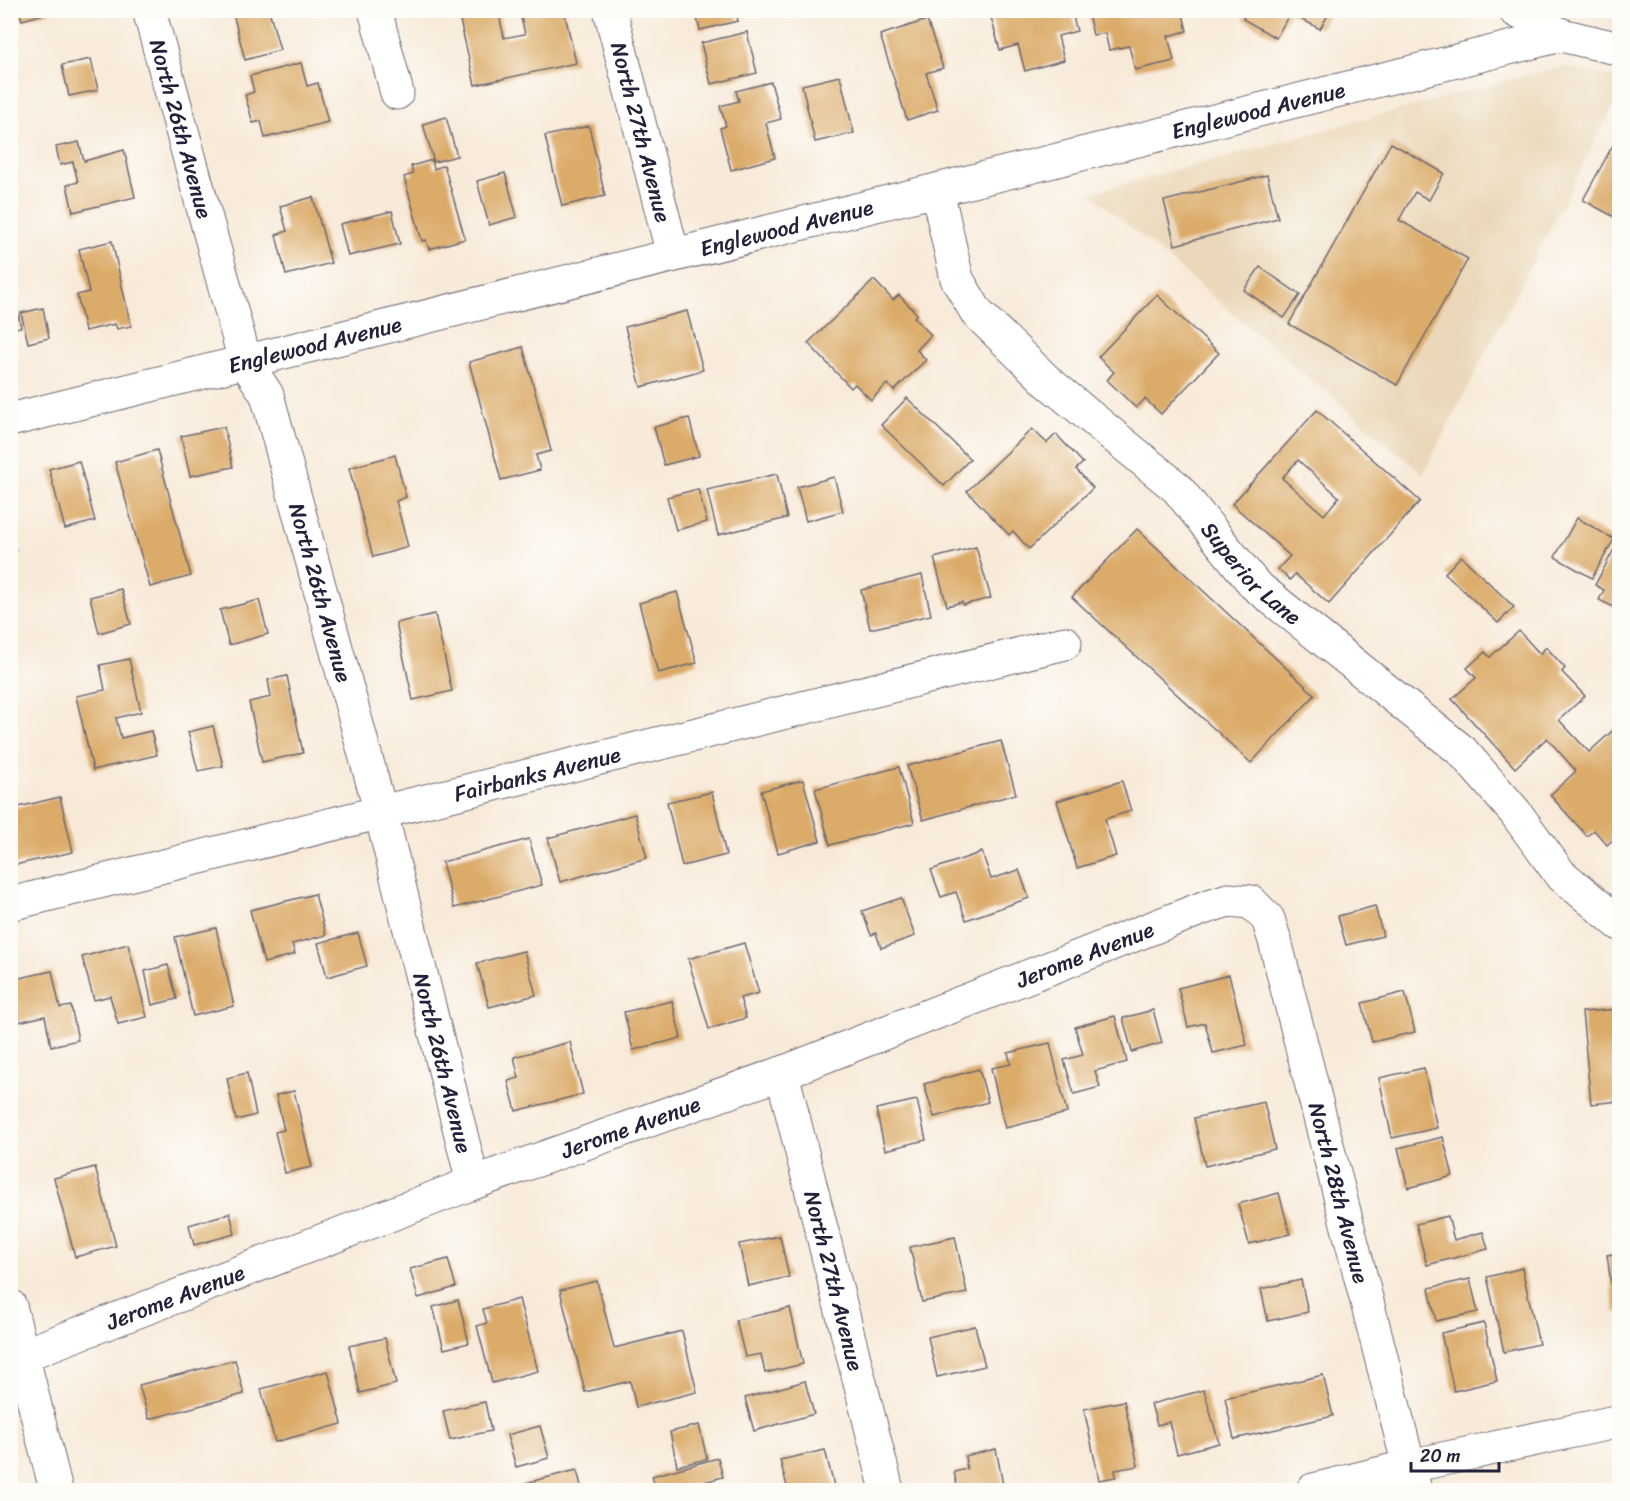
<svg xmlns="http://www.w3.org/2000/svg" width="1630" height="1501" viewBox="0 0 1630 1501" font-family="Sriracha,sans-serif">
<rect width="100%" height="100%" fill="#fdfcf7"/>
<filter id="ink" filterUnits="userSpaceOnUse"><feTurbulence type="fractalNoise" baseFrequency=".0167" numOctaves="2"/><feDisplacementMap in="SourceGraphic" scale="12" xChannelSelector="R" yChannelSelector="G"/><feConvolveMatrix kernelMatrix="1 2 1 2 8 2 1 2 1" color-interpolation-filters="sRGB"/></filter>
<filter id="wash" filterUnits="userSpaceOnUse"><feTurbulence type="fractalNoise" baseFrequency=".008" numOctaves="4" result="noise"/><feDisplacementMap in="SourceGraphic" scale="24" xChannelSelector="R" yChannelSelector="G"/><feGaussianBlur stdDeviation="1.35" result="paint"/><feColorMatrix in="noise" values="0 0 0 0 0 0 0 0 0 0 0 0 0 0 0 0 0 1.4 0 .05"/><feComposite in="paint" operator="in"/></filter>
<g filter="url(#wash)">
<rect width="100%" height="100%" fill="#f8ead9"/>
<polygon fill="#ebd8ba" points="1562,66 1619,79 1619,95 1423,474 1090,193"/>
<g id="blocks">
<g fill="#dbab69" fill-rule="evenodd">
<polygon points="19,10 55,10 55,11 22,20"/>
<polygon points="232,10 269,10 280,50 245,60"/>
<polygon points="486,10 498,10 504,38 525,34 520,13 564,10 576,63 475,85 459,16"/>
<polygon points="695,10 736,10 738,21 700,30"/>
<polygon points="989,10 1071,10 1077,31 1058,36 1064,60 1025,71 1018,45 1000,50"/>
<polygon points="1087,10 1182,10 1187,31 1168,36 1174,61 1135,70 1129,46 1109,50 1105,33 1093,35"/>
<polygon points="1247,10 1331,10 1320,29 1290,13 1276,38 1243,19"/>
<polygon points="927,20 943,68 926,73 938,110 907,120 880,35"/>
<polygon points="747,32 757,73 711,84 701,43"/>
<polygon points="91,59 98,90 69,96 62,65"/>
<polygon points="301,63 307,86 318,83 328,122 265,138 261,121 253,123 245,95 254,92 250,76"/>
<polygon points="840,76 854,133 815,142 802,85"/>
<polygon points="771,82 781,119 766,123 775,158 731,170 720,128 726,126 720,106 739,101 736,91"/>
<polygon points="446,117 457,156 434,162 423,124"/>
<polygon points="589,126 605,196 562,206 545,136"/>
<polygon points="1620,132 1620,220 1583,200"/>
<polygon points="79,142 84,161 124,150 135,197 73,212 67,185 78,182 73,162 60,165 56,147"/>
<polygon points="1391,143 1444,173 1429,200 1415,192 1399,220 1468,259 1397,385 1289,324"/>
<polygon points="432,160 434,169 444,165 465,239 429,249 426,240 422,241 404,177 413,174 411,166"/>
<polygon points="505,173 517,217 489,225 477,181"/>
<polygon points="1267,175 1278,218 1175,245 1164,201"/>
<polygon points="313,197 331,263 286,275 276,235 287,231 280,206"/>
<polygon points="392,211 400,244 348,256 340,224"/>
<polygon points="112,241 131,326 117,329 115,324 85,331 77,295 89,292 79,249"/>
<polygon points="1260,267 1300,295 1284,318 1244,290"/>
<polygon points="874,280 893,300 899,295 917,314 914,317 931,335 917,350 926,360 894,391 887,384 871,400 855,384 851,388 808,343"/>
<polygon points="1157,295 1219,353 1161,414 1145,399 1136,408 1107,380 1114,372 1098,357"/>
<polygon points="17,308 21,327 10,329 10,310"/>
<polygon points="43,308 49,338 28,343 21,313"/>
<polygon points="687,311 703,370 641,387 625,327"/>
<polygon points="523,347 551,451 536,455 540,470 501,480 469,362"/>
<polygon points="907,398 970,459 944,486 881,425"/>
<path d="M1317,410L1420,501L1329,604L1295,574L1290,580L1278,569L1290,556L1232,504ZM1298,460L1339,497L1324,515L1282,478Z"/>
<polygon points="689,418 699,456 664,465 654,427"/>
<polygon points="224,427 233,467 190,476 181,436"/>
<polygon points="1032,429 1047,443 1056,434 1083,463 1076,469 1093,488 1029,549 1013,531 1009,535 967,491"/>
<polygon points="157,450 191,576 150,587 115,462"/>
<polygon points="395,455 406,497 396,501 408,547 373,557 349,468"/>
<polygon points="79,461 95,521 65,529 49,469"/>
<polygon points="777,474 787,518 718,535 707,490"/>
<polygon points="834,477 843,511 806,521 797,487"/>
<polygon points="698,489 707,522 676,530 667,497"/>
<polygon points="1577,518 1614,539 1592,578 1555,557"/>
<polygon points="1137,529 1315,695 1251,763 1072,597"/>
<polygon points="10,535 16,552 10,554"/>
<polygon points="1620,538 1620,610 1599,600 1604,590 1595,585"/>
<polygon points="976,547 991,598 963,605 962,602 947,606 934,558"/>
<polygon points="1461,556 1514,607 1498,623 1445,573"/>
<polygon points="922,575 931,615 870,629 861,590"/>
<polygon points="121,589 131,624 99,633 90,597"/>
<polygon points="677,592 697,663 658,673 639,603"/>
<polygon points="259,600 268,634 229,645 220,610"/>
<polygon points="435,614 452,691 413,700 396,623"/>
<polygon points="1519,631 1540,654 1546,647 1565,668 1562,672 1585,696 1559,720 1589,752 1620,724 1620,834 1607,845 1594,830 1587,836 1550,795 1576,771 1547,738 1515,768 1452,699 1476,678 1467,668 1485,652 1490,657"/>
<polygon points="129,659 141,712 116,718 121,738 151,731 157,755 93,770 76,696 105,690 100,665"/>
<polygon points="287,676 303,753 262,762 249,702 271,697 268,680"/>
<polygon points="213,726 223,766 198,771 188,732"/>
<polygon points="1001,741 1016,794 923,820 907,766"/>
<polygon points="899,767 914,823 830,845 815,789"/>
<polygon points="803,780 820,841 778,853 761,791"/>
<polygon points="1122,781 1131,811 1105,819 1116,856 1077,868 1057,801"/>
<polygon points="712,792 726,855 682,866 667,802"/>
<polygon points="60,797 73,852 10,866 10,809"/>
<polygon points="635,814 647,858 560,882 548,838"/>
<polygon points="529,839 542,885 454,908 442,862"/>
<polygon points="982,852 991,879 1019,870 1029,898 966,920 956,892 941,897 931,870"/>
<polygon points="315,894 326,935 292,944 295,954 264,963 250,910"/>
<polygon points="901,898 915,936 881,948 876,933 871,935 862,911"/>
<polygon points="1375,906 1383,936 1346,945 1338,916"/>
<polygon points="216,928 234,1006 193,1016 175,937"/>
<polygon points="358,933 367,966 327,977 318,943"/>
<polygon points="744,943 759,993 740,998 746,1018 709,1029 688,959"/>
<polygon points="128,944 147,1017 118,1024 110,996 94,1000 82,957"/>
<polygon points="524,951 536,995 489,1007 477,963"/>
<polygon points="168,965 177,999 152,1005 145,971"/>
<polygon points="52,971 60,1008 71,1006 78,1040 51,1046 45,1016 10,1024 10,980"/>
<polygon points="1229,975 1247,1045 1213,1053 1205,1023 1188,1027 1178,988"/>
<polygon points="1405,992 1415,1032 1372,1042 1362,1003"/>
<polygon points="672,1001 681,1038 633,1050 624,1012"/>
<polygon points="1620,1009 1620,1101 1591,1104 1582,1012"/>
<polygon points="1153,1010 1162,1043 1132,1052 1123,1018"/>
<polygon points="1115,1016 1127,1062 1095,1071 1100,1087 1074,1094 1064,1060 1083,1055 1075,1027"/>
<polygon points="570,1042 583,1094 516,1111 508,1081 519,1078 514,1057"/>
<polygon points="1050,1043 1067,1113 1005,1128 991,1068 1011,1064 1008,1053"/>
<polygon points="1424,1068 1437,1128 1392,1138 1379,1078"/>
<polygon points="979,1069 988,1102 934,1117 924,1084"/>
<polygon points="247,1073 256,1115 236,1120 227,1078"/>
<polygon points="294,1091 312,1167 285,1173 275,1132 284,1130 276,1095"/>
<polygon points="917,1100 926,1140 885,1150 876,1109"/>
<polygon points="1264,1102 1275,1149 1205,1166 1194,1118"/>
<polygon points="1443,1137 1453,1176 1408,1188 1398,1148"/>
<polygon points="1613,1138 1620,1138 1620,1183 1618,1183"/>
<polygon points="95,1167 116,1246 75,1257 54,1178"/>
<polygon points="1279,1193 1290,1234 1249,1244 1238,1204"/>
<polygon points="230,1213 235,1234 194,1245 189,1225"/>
<polygon points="1448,1216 1454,1240 1483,1232 1488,1249 1427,1265 1416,1224"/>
<polygon points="780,1236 789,1277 748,1286 739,1244"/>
<polygon points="955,1237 967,1293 922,1302 910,1247"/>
<polygon points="1620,1253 1620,1312 1615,1312 1607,1255"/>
<polygon points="448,1259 456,1287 418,1298 410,1269"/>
<polygon points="1522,1268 1539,1344 1504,1352 1487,1277"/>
<polygon points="1470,1279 1478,1312 1436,1321 1429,1288"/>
<polygon points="1301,1280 1308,1312 1268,1321 1261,1289"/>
<polygon points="597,1281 614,1348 682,1331 697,1392 636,1407 630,1381 585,1392 560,1290"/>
<polygon points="519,1299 538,1371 492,1383 477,1326 487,1323 483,1309"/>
<polygon points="458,1300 469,1343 444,1349 433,1307"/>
<polygon points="790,1308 803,1364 765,1373 761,1354 745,1357 736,1320"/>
<polygon points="1484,1323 1497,1381 1454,1391 1441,1333"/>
<polygon points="975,1326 985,1366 937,1377 928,1337"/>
<polygon points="385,1338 396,1384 360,1393 349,1346"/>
<polygon points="235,1360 244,1394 149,1419 139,1385"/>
<polygon points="328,1371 342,1424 275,1442 261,1389"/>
<polygon points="1323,1375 1333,1416 1234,1439 1225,1398"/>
<polygon points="805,1381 814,1414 754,1431 745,1398"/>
<polygon points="1204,1390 1219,1443 1177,1454 1169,1422 1157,1425 1151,1404"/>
<polygon points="1124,1401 1138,1466 1115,1470 1116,1477 1099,1480 1084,1409"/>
<polygon points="485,1402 491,1431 450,1440 443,1411"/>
<polygon points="699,1425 707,1459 677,1466 670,1432"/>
<polygon points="540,1426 549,1458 516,1467 507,1435"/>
<polygon points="996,1449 1004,1490 958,1490 954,1472 967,1469 965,1456"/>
<polygon points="825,1450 835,1490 788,1490 780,1460"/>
<polygon points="718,1458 723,1477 685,1487 686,1490 656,1490 652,1476"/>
<polygon points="577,1470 582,1490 527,1490 525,1483"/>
</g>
</g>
</g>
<g filter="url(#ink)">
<use href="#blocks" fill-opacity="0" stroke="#6d6872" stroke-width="1.5"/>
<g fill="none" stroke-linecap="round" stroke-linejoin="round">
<g stroke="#6d6872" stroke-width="35">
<g id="minor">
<path id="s1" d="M149,10L245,361L267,395L381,813L473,1183"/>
<polyline points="375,10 397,93"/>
<path id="s2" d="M610,10L673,255"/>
<polyline points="1515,10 1561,35 1620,49"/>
<path id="s3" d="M937,190L957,279L977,313L1048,382L1177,488L1255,585L1462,751L1515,812L1560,874L1620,924"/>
<path id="s4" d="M10,420L1561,35"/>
<path id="s5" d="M10,904L1065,643"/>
<path id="s6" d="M782,1073L887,1490"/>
<polyline points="10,1306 56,1490"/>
<path id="s7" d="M10,1360L473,1183L782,1073L1203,908L1228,900L1251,902L1268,919L1275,941L1415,1490"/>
<polyline points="1313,1490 1410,1466 1620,1421"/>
</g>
</g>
<use href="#minor" stroke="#fff" stroke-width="33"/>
</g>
</g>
<g text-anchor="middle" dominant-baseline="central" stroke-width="5" stroke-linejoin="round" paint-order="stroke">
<g font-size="22" fill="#22223b" stroke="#fdfcf7">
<text stroke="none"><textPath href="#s4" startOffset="1286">Englewood Avenue</textPath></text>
<text stroke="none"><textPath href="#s1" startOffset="123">North 26th Avenue</textPath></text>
<text stroke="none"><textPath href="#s2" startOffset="126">North 27th Avenue</textPath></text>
<text stroke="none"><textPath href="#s4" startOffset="800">Englewood Avenue</textPath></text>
<text stroke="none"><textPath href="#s4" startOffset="314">Englewood Avenue</textPath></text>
<text stroke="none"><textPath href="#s3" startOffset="510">Superior Lane</textPath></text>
<text stroke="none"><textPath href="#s1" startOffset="609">North 26th Avenue</textPath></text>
<text stroke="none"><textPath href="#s5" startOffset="543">Fairbanks Avenue</textPath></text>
<text stroke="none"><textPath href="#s7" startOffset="1149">Jerome Avenue</textPath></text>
<text stroke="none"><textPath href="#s1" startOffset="1095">North 26th Avenue</textPath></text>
<text stroke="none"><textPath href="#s7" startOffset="663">Jerome Avenue</textPath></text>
<text stroke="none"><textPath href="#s7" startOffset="1632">North 28th Avenue</textPath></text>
<text stroke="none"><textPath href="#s6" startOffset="214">North 27th Avenue</textPath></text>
<text stroke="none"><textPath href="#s7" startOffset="177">Jerome Avenue</textPath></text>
</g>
</g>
<rect width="1630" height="1501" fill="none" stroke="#fdfcf7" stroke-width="36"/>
<path d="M1411 1462v9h88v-9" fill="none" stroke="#22223b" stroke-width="3"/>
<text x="1420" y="1462" font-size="18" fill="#22223b" stroke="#fdfcf7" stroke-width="4.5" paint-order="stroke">20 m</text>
</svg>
